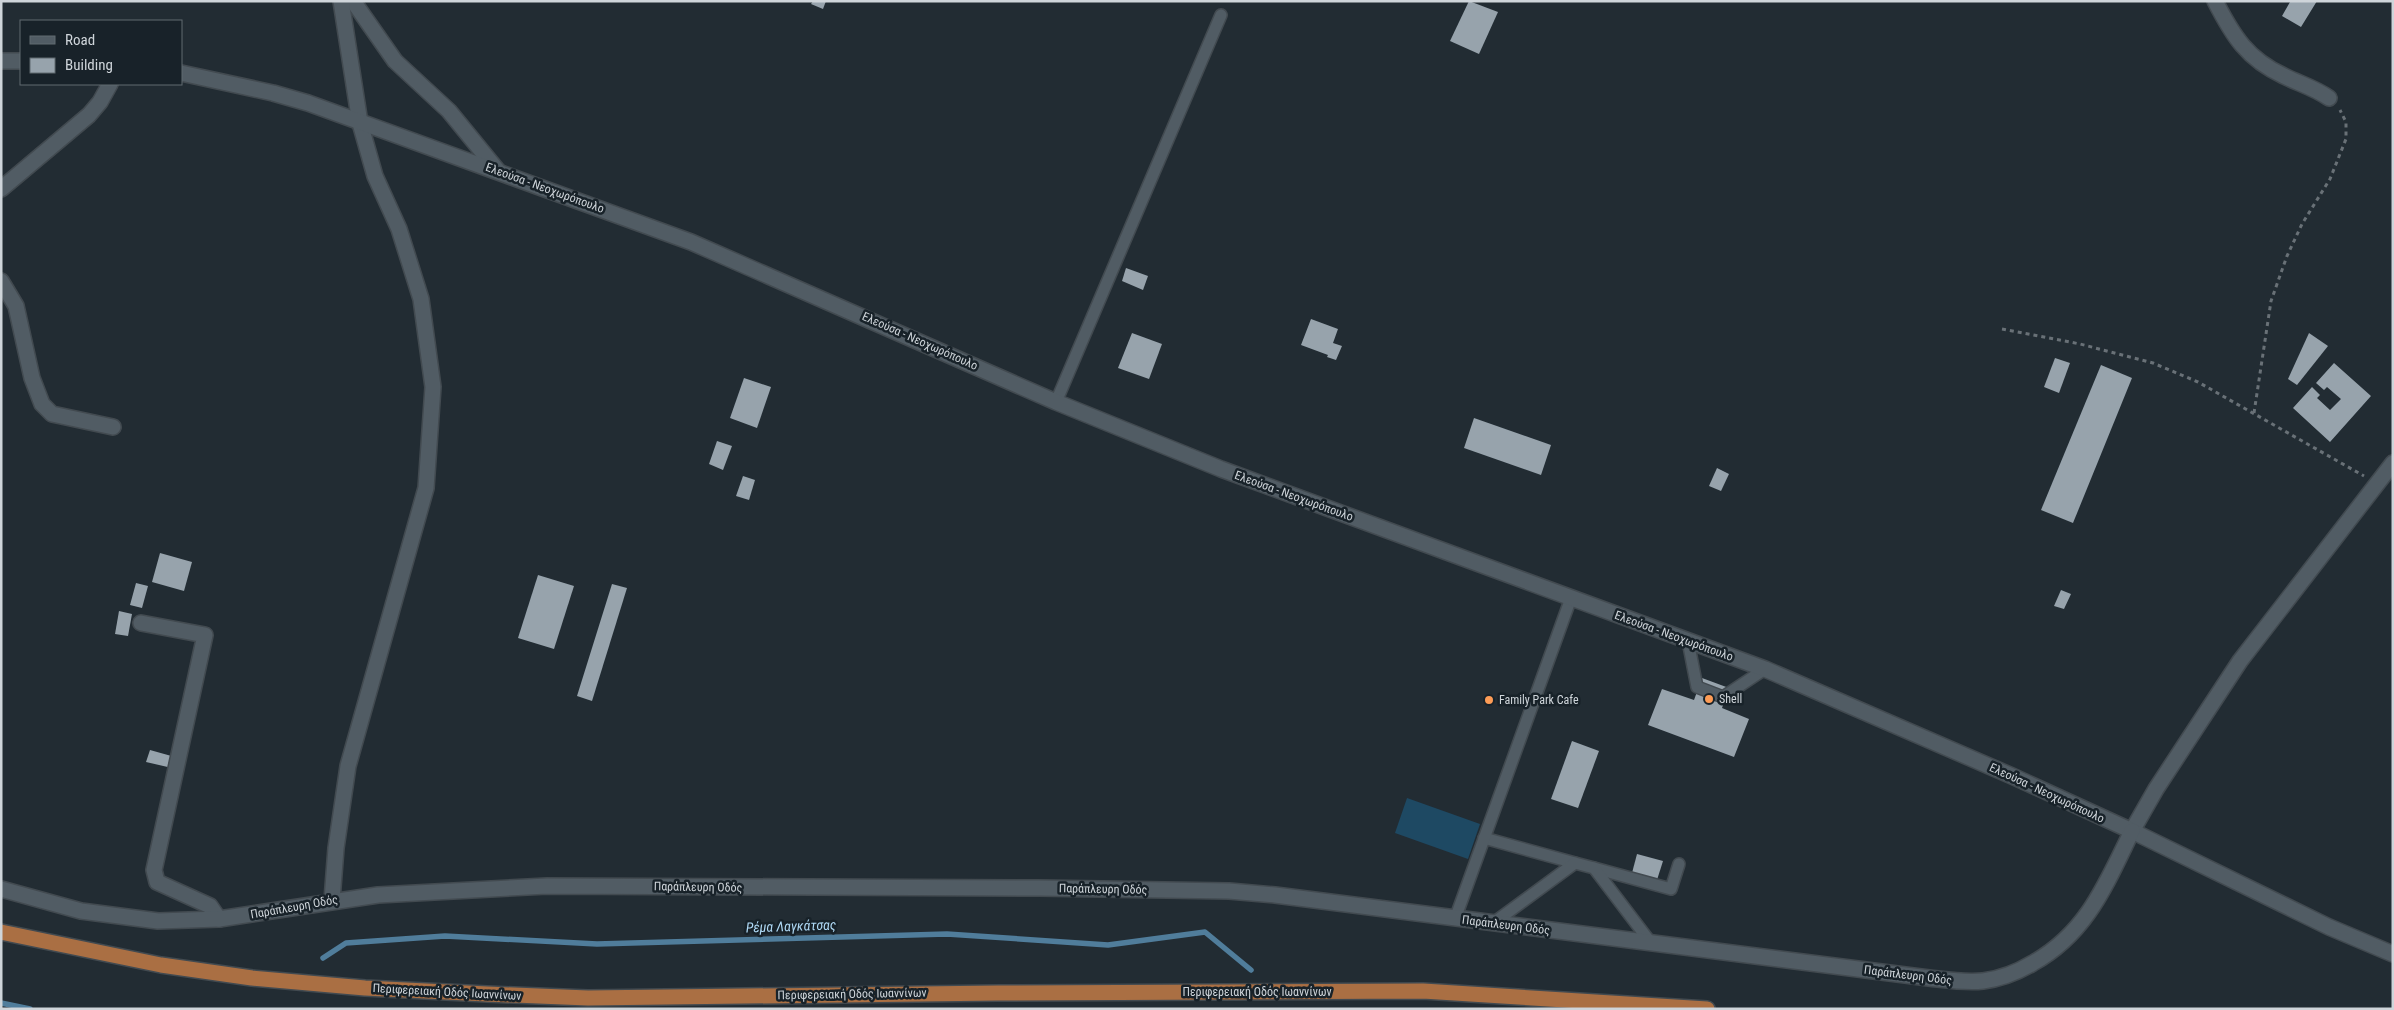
<svg xmlns="http://www.w3.org/2000/svg" width="2394" height="1010" viewBox="0 0 2394 1010" font-family="'Roboto Condensed',sans-serif">
<rect width="100%" height="100%" fill="#222c33"/>
<polygon fill="#1e4963" points="1407,798 1480,824 1468,859 1395,833"/>
<g fill="none" stroke-linecap="round" stroke-linejoin="round">
<g stroke="#507d9b" stroke-width="5.5">
<polyline points="323,958 346,943 445,936 597,944 947,934 1108,945 1205,932 1251,970"/>
<polyline points="1,1003 30,1009"/>
</g>
</g>
<g fill="#97a3ac">
<polygon points="813,1 826,1 823,9 811,4"/>
<polygon points="1469,1 1498,12 1479,54 1450,41"/>
<polygon points="2288,1 2317,1 2301,27 2282,16 2290,2"/>
<polygon points="1126,268 1148,276 1143,290 1122,281"/>
<polygon points="1311,319 1338,329 1333,343 1342,346 1336,360 1327,357 1328,355 1301,345"/>
<polygon points="1132,333 1162,344 1149,379 1118,368"/>
<polygon points="2309,333 2328,346 2297,385 2288,379"/>
<polygon points="2055,358 2070,363 2059,393 2044,387"/>
<polygon points="2334,363 2371,396 2330,442 2293,408 2312,387 2320,395 2317,398 2330,410 2341,399 2327,387 2324,390 2316,383"/>
<polygon points="2101,365 2132,378 2073,523 2041,510"/>
<polygon points="744,378 771,387 757,428 730,418"/>
<polygon points="1474,418 1551,445 1541,475 1464,448"/>
<polygon points="717,441 732,446 723,470 709,464"/>
<polygon points="1717,468 1729,474 1721,491 1709,486"/>
<polygon points="743,476 755,480 749,500 736,496"/>
<polygon points="160,553 192,562 184,591 152,582"/>
<polygon points="538,575 574,586 554,649 518,638"/>
<polygon points="136,583 148,586 142,608 130,605"/>
<polygon points="612,584 627,588 592,701 577,696"/>
<polygon points="2061,590 2071,594 2064,609 2054,606"/>
<polygon points="119,611 132,614 128,636 115,634"/>
<polygon points="1702,678 1729,688 1722,708 1749,719 1734,757 1648,725 1662,689 1694,700"/>
<polygon points="1572,741 1599,751 1578,808 1551,799"/>
<polygon points="150,750 175,757 172,768 146,762"/>
<polygon points="1637,854 1663,861 1657,880 1632,873"/>
</g>
<g fill="none" stroke-linecap="round" stroke-linejoin="round">
<g stroke="#424a50" stroke-width="14">
<g id="service">
<polyline points="1056,402 1221,15"/>
<polyline points="1688,641 1697,687 1723,697 1765,669"/>
<polyline points="1484,838 1575,863"/>
<polyline points="1594,868 1671,889 1679,864"/>
<polyline points="1455,919 1571,598"/>
<polyline points="1492,924 1575,863 1594,868 1651,943"/>
</g>
</g>
<g stroke="#424a50" stroke-width="18">
<g id="minor">
<polyline points="353,1 395,61 449,111 498,171"/>
<path d="M2215,1C2233,36 2247,59 2284,76C2300,84 2315,88 2329,98"/>
<polyline points="1,189 89,115 100,102 110,84"/>
<polyline points="1,281 16,306 32,378 42,404 52,414 113,427"/>
<polyline points="141,623 205,635 154,870 157,882 210,906 219,919"/>
<polyline points="2132,831 2156,789 2240,661 2393,463"/>
<polyline points="332,900 336,848 348,766 426,488 433,387 421,299 399,229 375,176 360,123 341,1"/>
</g>
</g>
<g stroke="#424a50" stroke-width="18">
<g id="tertiary">
<polyline points="1,61 21,61"/>
<polyline points="181,73 273,93 308,103 691,242 1056,402 1221,469 1765,669 2012,776 2132,831 2329,927 2393,954"/>
<path d="M1,889L81,911L158,921L219,919L378,895L547,886L1039,888L1229,891L1275,895L1929,978C1947,980 1965,983 1983,981C2000,979 2018,972 2033,963C2087,933 2106,884 2132,831"/>
</g>
</g>
<g stroke="#424a50" stroke-width="18">
<polyline id="trunk" points="1,932 161,965 252,978 365,988 487,994 588,998 998,993 1423,991 1707,1009"/>
</g>
<g stroke="#697177" stroke-width="3" stroke-dasharray="4 4" stroke-linecap="butt">
<polyline points="2002,329 2080,344 2153,363 2198,382 2364,476"/>
<polyline points="2254,413 2271,301 2287,256 2302,224 2330,179 2346,139 2346,122 2340,110"/>
</g>
<use href="#service" stroke="#515c64" stroke-width="11"/>
<use href="#minor" stroke="#515c64" stroke-width="15"/>
<use href="#tertiary" stroke="#515c64" stroke-width="15"/>
<use href="#trunk" stroke="#aa6f43" stroke-width="15"/>
</g>
<g fill="#fd9c56" stroke="#182229" stroke-width="2">
<circle cx="1709" cy="699" r="5"/>
<circle cx="1489" cy="700" r="5"/>
</g>
<g text-anchor="middle" dominant-baseline="central" stroke-width="5" stroke-linejoin="round" paint-order="stroke">
<g font-size="12" fill="#cfd5da" stroke="#182229">
<text transform="translate(545 188) rotate(20)">Ελεούσα - Νεοχωρόπουλο</text>
<text transform="translate(920 341) rotate(24)">Ελεούσα - Νεοχωρόπουλο</text>
<text transform="translate(1294 496) rotate(20)">Ελεούσα - Νεοχωρόπουλο</text>
<text transform="translate(1674 636) rotate(20)">Ελεούσα - Νεοχωρόπουλο</text>
<text transform="translate(2047 793) rotate(25)">Ελεούσα - Νεοχωρόπουλο</text>
<text transform="translate(698 887) rotate(1)">Παράπλευρη Οδός</text>
<text transform="translate(1103 889) rotate(1)">Παράπλευρη Οδός</text>
<text transform="translate(294 907) rotate(-10)">Παράπλευρη Οδός</text>
<text transform="translate(1506 925) rotate(7)">Παράπλευρη Οδός</text>
<text transform="translate(1908 975) rotate(7)">Παράπλευρη Οδός</text>
<text transform="translate(447 992) rotate(3)">Περιφερειακή Οδός Ιωαννίνων</text>
<text x="1257" y="992">Περιφερειακή Οδός Ιωαννίνων</text>
<text transform="translate(852 994) rotate(-1)">Περιφερειακή Οδός Ιωαννίνων</text>
</g>
<g font-size="12" fill="#cfd5da" stroke="#182229" text-anchor="start">
<text x="1719" y="699">Shell</text>
<text x="1499" y="700">Family Park Cafe</text>
</g>
<g font-size="14" font-style="italic" fill="#afd9f5" stroke="#182229">
<text transform="translate(791 926) rotate(-2)">Ρέμα Λαγκάτσας</text>
</g>
</g>
<rect width="2394" height="1010" fill="none" stroke="#cfd5da" stroke-width="5"/>
<rect x="20" y="20" width="162" height="65" fill="#182229" stroke="#616a70"/>
<rect x="30" y="36" width="25" height="8" fill="#515c64" stroke="#616a70"/>
<text x="65" y="45" font-size="15" fill="#cfd5da">Road</text>
<rect x="30" y="58" width="25" height="15" fill="#97a3ac" stroke="#616a70"/>
<text x="65" y="70" font-size="15" fill="#cfd5da">Building</text>
</svg>
